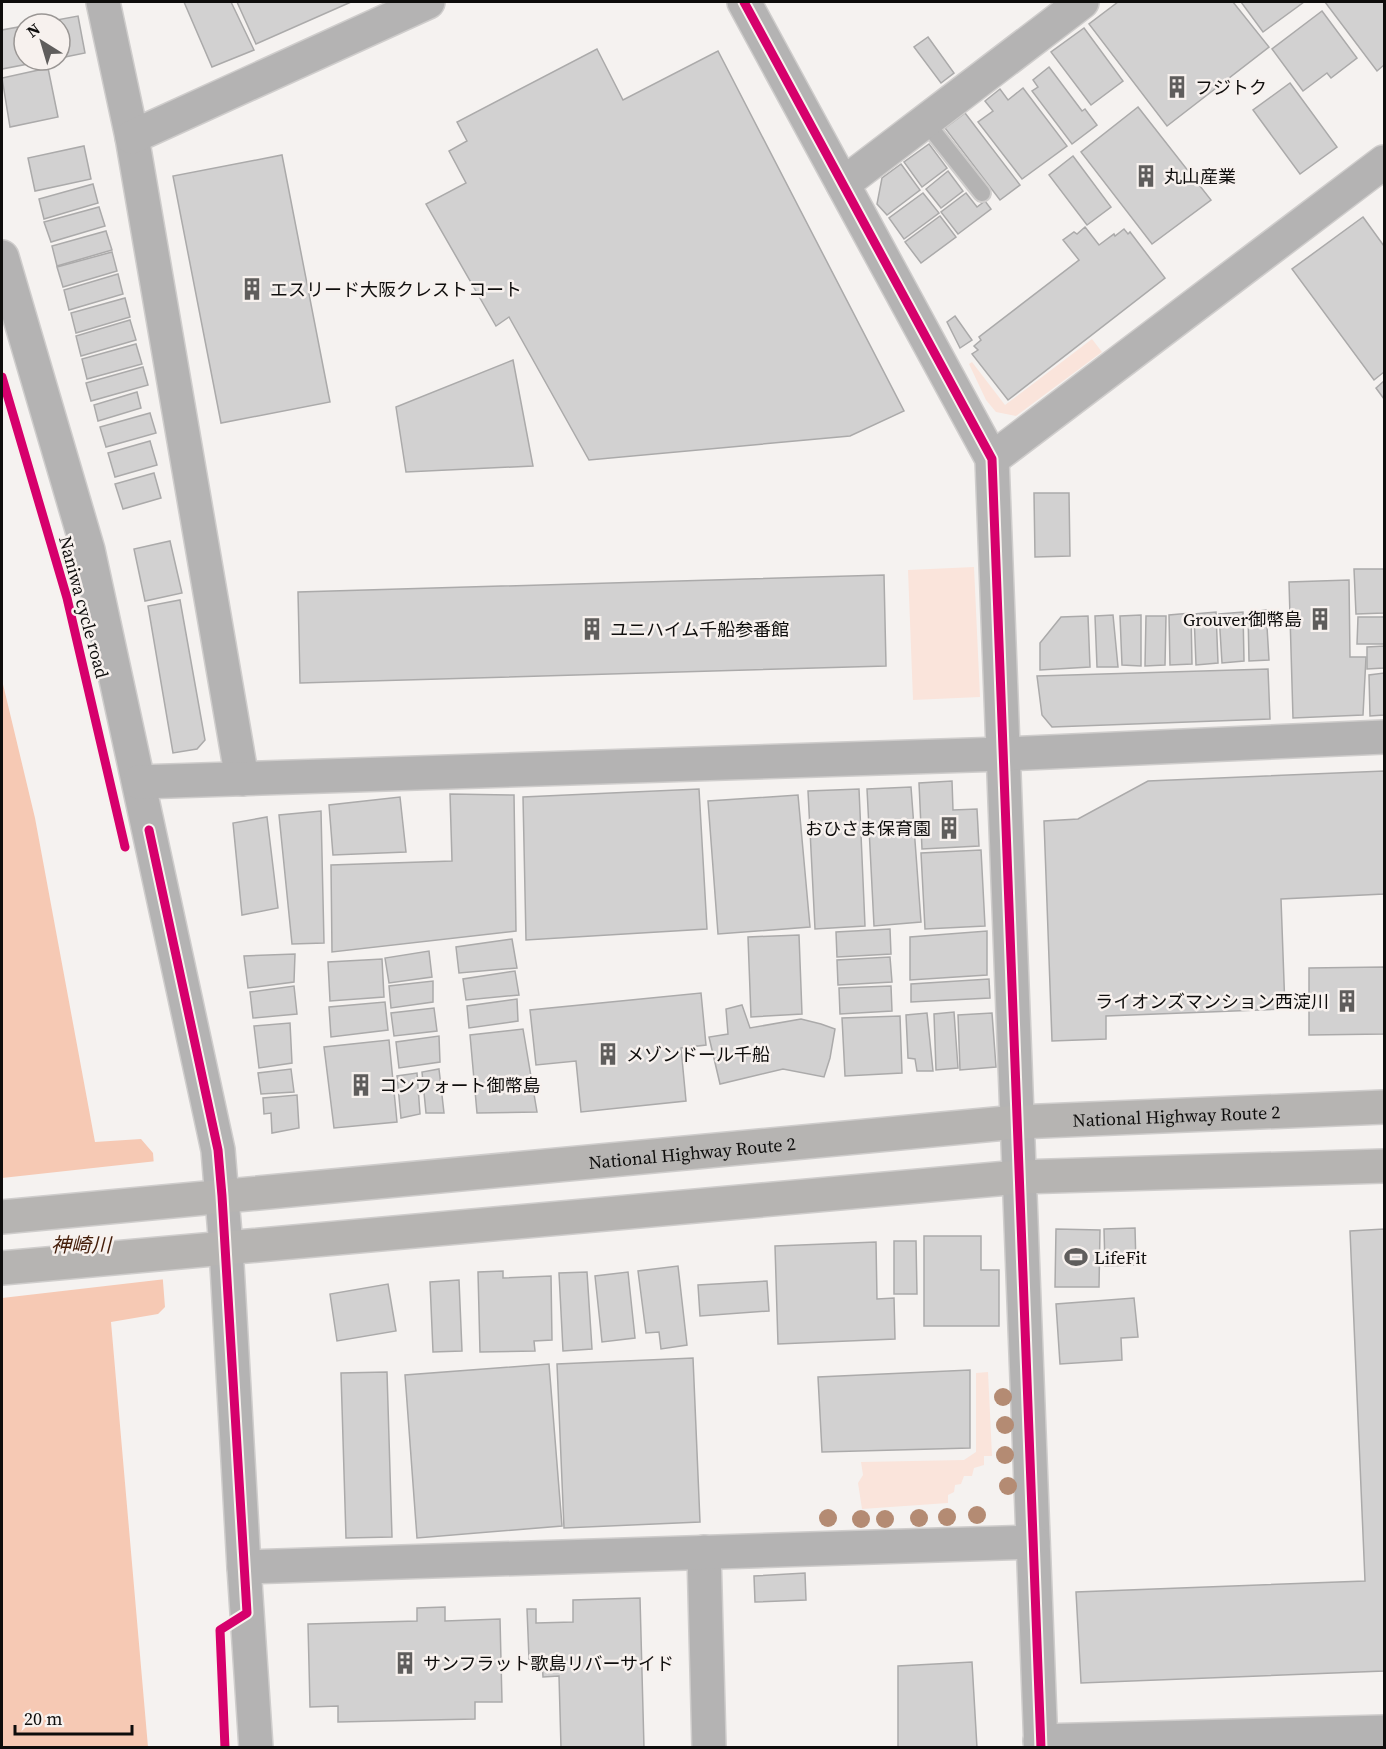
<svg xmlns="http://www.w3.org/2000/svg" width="1386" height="1749" viewBox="0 0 1386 1749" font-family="'Source Serif 4','Noto Sans JP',serif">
<rect width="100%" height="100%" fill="#f5f2f0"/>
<g fill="#fae4db">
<polygon points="1092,339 1102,352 1016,416 996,412 986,400 969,364 972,362 1005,405"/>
<polygon points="974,567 980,697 913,700 908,570"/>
<polygon points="988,1372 992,1456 984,1456 984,1465 974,1468 972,1476 964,1476 961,1484 955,1485 954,1492 948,1495 948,1503 862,1509 858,1483 863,1475 861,1462 964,1460 976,1452 976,1373"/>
</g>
<polygon fill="#f6c9b4" points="2,680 35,818 95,1142 141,1139 153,1153 165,1307 158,1314 111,1322 148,1747 2,1747"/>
<polygon fill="#f5f2f0" points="157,1161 166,1279 2,1298 2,1178"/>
<g fill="#d2d1d1" stroke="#abaaaa" stroke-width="1.5">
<polygon points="184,2 231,2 254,50 212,67"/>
<polygon points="237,2 351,2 256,44"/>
<polygon points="1118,2 1233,2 1269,47 1167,126 1089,24"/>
<polygon points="1241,2 1304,2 1263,32"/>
<polygon points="1325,2 1384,2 1384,65 1377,71"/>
<polygon points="1322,11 1357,58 1331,78 1327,73 1303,91 1272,49"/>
<polygon points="78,16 85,53 60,58 60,24 35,24"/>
<polygon points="24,26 24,60 49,60 2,69 2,30"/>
<polygon points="1084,28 1123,81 1091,105 1051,52"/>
<polygon points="928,37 954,73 941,83 914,47"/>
<polygon points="597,49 623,100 718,51 904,411 850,436 589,460 509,317 496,326 426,204 466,183 449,151 467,141 457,122"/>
<polygon points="1049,67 1082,111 1085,109 1097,125 1072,144 1032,91 1038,87 1033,80"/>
<polygon points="48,68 58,117 10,127 2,78"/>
<polygon points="1290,83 1337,147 1300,174 1253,110"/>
<polygon points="1023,88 1067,146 1022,179 978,122 993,111 985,101 1000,89 1008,100"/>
<polygon points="1138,107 1211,200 1152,244 1081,152"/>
<polygon points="965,113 1020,185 1000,200 945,128"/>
<polygon points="929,144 947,168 922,187 904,162"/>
<polygon points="84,146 91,179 35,191 28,158"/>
<polygon points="282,155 330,402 221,423 173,176"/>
<polygon points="1073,156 1111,207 1087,225 1049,175"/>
<polygon points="901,164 920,190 887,215 877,204 882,178"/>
<polygon points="948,171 963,191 941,208 926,189"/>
<polygon points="93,184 98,203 44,219 39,199"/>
<polygon points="923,193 939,213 904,239 889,218"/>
<polygon points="966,193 977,207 985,201 991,209 958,234 941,212"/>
<polygon points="99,207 105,226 51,242 44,222"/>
<polygon points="940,216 956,237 921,263 905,242"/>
<polygon points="1363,217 1384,246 1384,372 1374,380 1292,269"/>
<polygon points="1085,227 1099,245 1114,234 1115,236 1124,229 1128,234 1130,232 1165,278 1008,400 972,354 978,350 974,346 981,340 979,337 1079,260 1063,240 1074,232 1077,234"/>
<polygon points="106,231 112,250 57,266 52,246"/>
<polygon points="112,252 117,271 63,287 57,267"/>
<polygon points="118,274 123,294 69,310 64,290"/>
<polygon points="125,298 130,317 76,333 71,313"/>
<polygon points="955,316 972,340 960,348 947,322"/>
<polygon points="130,320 136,340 81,356 76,336"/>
<polygon points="136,344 142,364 87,379 82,359"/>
<polygon points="513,360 533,466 406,472 396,407"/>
<polygon points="143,367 148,385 91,401 86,383"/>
<polygon points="1384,381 1384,399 1376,388"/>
<polygon points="137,392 141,408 98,421 94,405"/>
<polygon points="150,413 156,433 106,447 100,427"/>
<polygon points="150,441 157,465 115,477 108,453"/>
<polygon points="154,473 161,498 123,509 115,484"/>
<polygon points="1034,493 1069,493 1070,556 1035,557"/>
<polygon points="170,541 182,593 145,601 134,549"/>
<polygon points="1354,569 1384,569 1384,613 1356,614"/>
<polygon points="884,575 886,666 300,683 298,592"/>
<polygon points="1349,580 1350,657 1366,657 1363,715 1293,718 1289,582"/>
<polygon points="180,600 205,740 197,749 173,753 148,606"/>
<polygon points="1266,610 1269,660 1249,661 1248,613"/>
<polygon points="1216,612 1218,663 1196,665 1194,614"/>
<polygon points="1243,612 1244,661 1222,663 1219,614"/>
<polygon points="1191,613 1192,664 1170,665 1169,615"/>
<polygon points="1113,615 1118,667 1097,667 1095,616"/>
<polygon points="1141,615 1141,666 1122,665 1120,616"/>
<polygon points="1088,616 1090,667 1040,670 1040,643 1061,617"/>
<polygon points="1146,616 1166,616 1165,665 1145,666"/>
<polygon points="1358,617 1384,617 1384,644 1357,644"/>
<polygon points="1384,646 1384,668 1367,669 1367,647"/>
<polygon points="1268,669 1270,719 1052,727 1042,715 1037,676"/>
<polygon points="1384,673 1384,715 1370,716 1369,675"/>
<polygon points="1384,771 1384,894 1281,899 1285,1009 1106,1016 1106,1039 1052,1041 1044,821 1078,819 1148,781"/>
<polygon points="952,781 953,810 977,809 979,846 922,849 919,783"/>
<polygon points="911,787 921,922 874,926 867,789"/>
<polygon points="699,789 707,929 526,940 523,797"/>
<polygon points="859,789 865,926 815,929 808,791"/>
<polygon points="450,794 514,795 516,931 332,952 331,865 452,861"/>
<polygon points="798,795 810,927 718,934 708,801"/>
<polygon points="400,797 406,852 333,855 329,805"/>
<polygon points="321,811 324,943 292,944 279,815"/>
<polygon points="267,817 278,908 242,915 233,823"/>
<polygon points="981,850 985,926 925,929 921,853"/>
<polygon points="890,929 891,954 837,957 836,932"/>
<polygon points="987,931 987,975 910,980 910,937"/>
<polygon points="799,935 802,1014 751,1017 748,937"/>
<polygon points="512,939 517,968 459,973 456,947"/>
<polygon points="429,951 432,977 389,983 385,958"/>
<polygon points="295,954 294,982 248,988 244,956"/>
<polygon points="890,957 892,982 838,985 837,960"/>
<polygon points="382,959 384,997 330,1001 328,962"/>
<polygon points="1384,967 1384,1034 1309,1035 1309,968"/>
<polygon points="515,971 519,995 466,1000 463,979"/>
<polygon points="989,979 990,998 911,1002 911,984"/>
<polygon points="433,981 433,1002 391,1008 389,986"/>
<polygon points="294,986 297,1014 253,1018 250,992"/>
<polygon points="891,986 892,1011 840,1014 839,988"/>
<polygon points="701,993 706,1045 681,1048 686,1101 581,1112 576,1061 536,1065 530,1010"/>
<polygon points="517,999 518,1021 469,1028 467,1006"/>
<polygon points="385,1002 388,1030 331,1037 329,1007"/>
<polygon points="742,1005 750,1028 801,1019 821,1024 835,1029 830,1058 824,1077 783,1069 720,1084 709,1037 728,1034 726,1009"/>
<polygon points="434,1008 437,1031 394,1036 391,1013"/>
<polygon points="954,1012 958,1068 936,1070 934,1014"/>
<polygon points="927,1013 933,1071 917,1071 915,1059 908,1058 906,1015"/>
<polygon points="992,1013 996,1067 960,1070 958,1015"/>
<polygon points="900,1016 902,1073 845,1076 842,1018"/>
<polygon points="290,1023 292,1063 259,1068 254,1026"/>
<polygon points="523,1029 537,1112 477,1113 470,1035"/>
<polygon points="439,1036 440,1062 399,1068 396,1042"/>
<polygon points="389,1040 397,1122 334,1128 324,1047"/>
<polygon points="291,1069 294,1092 261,1094 258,1073"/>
<polygon points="439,1069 444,1113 426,1113 422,1072"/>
<polygon points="417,1073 420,1114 401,1118 397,1076"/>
<polygon points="297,1095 299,1128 272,1133 271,1113 264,1114 263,1098"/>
<polygon points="1135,1228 1136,1265 1105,1266 1104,1229"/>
<polygon points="1056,1229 1100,1230 1099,1287 1055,1287"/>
<polygon points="1384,1229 1384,1671 1081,1683 1076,1592 1365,1581 1350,1231"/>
<polygon points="924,1236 981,1236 981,1270 999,1270 999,1326 924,1326"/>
<polygon points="894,1241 916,1241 917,1294 894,1294"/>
<polygon points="876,1242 877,1299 894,1298 895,1339 778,1344 775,1246"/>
<polygon points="678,1266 687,1345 661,1349 659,1332 646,1333 638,1271"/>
<polygon points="503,1271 503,1278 551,1276 552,1340 534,1341 535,1351 480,1352 478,1272"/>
<polygon points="587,1272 592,1349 563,1351 559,1273"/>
<polygon points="628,1272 635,1338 602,1342 595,1276"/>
<polygon points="459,1280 462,1351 433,1352 430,1282"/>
<polygon points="767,1281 769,1311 700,1316 698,1285"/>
<polygon points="388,1284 396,1331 337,1341 330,1294"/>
<polygon points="1134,1298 1138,1337 1121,1338 1122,1360 1060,1364 1056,1304"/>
<polygon points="693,1358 700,1522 564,1528 557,1364"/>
<polygon points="549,1364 562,1526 417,1538 405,1375"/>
<polygon points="970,1370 970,1448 822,1452 818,1377"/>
<polygon points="387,1372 392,1537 346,1538 341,1373"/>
<polygon points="805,1573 806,1600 755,1602 754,1576"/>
<polygon points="640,1598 644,1748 561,1748 559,1676 543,1677 542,1659 529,1659 527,1609 536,1609 536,1623 573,1622 573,1600"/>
<polygon points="445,1607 445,1621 500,1619 502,1702 475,1702 475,1719 338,1722 338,1706 310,1707 308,1624 417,1621 417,1608"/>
<polygon points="972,1662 977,1748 898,1748 898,1666"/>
</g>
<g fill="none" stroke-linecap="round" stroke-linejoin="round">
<g stroke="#cfcdcc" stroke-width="20">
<polyline id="service" points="925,121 982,193"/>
</g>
<g stroke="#cfcdcc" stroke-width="36">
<g id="minor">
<polyline points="103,2 132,137 242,779"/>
<polyline points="744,2 992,459 1041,1748"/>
<polyline points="843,184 1082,2"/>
<polyline points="2,257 88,550 218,1150 226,1247 244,1567 256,1748"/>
<polyline points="992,459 1384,162"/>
<polyline points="139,782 1003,754 1384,737"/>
<polyline points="704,1552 709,1748"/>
<polyline points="1040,1741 1384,1732"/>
</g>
</g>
<g stroke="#cfcdcc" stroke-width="36">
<g id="tertiary">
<polyline points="132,137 428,2"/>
<polyline points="244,1567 1033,1542"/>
</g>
</g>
<g stroke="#cfcdcc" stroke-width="36">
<g id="trunk">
<path id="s1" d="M2,1217L1017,1122L1384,1107"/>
<polyline points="2,1268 1019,1177 1384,1166"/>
</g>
</g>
<use href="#service" stroke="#b4b3b3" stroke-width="16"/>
<use href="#minor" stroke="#b4b3b3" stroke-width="33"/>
<use href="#tertiary" stroke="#b4b3b3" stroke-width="33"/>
<use href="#trunk" stroke="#b6b4b2" stroke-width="33"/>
<g stroke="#f7f1ee" stroke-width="13">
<g id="cycleway">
<polyline points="744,2 992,459 1041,1748"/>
<polyline points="2,377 67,598 125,847"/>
<polyline points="149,830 218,1150 222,1196 247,1613 220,1630 225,1748"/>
</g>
</g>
<use href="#cycleway" stroke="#d6006c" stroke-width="9"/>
</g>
<g fill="#b48b73">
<circle cx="1003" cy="1397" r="9"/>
<circle cx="1005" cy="1425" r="9"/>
<circle cx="1005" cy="1455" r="9"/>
<circle cx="1008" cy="1486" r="9"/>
<circle cx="977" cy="1515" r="9"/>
<circle cx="947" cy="1517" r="9"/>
<circle cx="828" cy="1518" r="9"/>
<circle cx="919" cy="1518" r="9"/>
<circle cx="861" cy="1519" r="9"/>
<circle cx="885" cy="1519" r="9"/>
</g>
<defs>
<g id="building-bare" transform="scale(1.8)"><path d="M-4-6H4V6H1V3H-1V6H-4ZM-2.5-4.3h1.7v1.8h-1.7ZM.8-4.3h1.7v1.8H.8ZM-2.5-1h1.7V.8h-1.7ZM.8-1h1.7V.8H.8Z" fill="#5f5d5c" stroke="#f7f1ee" stroke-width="2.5" paint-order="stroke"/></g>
<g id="stadium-bare" transform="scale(1.8)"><path d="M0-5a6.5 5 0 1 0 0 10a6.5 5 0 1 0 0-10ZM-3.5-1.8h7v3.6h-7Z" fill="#5f5d5c" stroke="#f7f1ee" stroke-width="2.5" paint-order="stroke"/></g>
</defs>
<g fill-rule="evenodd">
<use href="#building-bare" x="1177" y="87"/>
<use href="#building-bare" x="1146" y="176"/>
<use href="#building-bare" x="252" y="289"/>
<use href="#building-bare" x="1320" y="619"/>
<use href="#building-bare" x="592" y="629"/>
<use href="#building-bare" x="949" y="828"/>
<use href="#building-bare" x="1347" y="1001"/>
<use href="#building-bare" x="608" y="1054"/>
<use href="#building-bare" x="361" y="1085"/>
<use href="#stadium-bare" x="1076" y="1257"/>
<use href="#building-bare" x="405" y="1663"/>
</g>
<g text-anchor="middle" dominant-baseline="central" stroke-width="5" stroke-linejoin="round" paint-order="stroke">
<g font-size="18" fill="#0e0d0c" stroke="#f7f1ee" text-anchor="start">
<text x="1195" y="87">フジトク</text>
<text x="1164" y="176">丸山産業</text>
<text x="270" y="289">エスリード大阪クレストコート</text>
<text x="1302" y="619" text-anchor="end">Grouver御幣島</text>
<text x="610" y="629">ユニハイム千船参番館</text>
<text x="931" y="828" text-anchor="end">おひさま保育園</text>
<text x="1329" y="1001" text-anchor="end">ライオンズマンション西淀川</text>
<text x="626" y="1054">メゾンドール千船</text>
<text x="379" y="1085">コンフォート御幣島</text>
<text x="1094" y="1257">LifeFit</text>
<text x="423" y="1663">サンフラット歌島リバーサイド</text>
</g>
<g font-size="18" fill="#0e0d0c" stroke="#f7f1ee">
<text transform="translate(84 607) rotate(75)">Naniwa cycle road</text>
<text stroke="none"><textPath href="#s1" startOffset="1179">National Highway Route 2</textPath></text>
<text stroke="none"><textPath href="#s1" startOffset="693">National Highway Route 2</textPath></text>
</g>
<g font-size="20" font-style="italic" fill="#441d09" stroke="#f7f1ee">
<text x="81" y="1245">神崎川</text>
</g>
</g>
<rect width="1386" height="1749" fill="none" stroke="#0e0d0c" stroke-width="6"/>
<g transform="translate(42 42) rotate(323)"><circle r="28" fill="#f7f1ee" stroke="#9a9694" stroke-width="1.5"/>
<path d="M0-4.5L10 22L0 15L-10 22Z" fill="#5f5d5c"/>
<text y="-9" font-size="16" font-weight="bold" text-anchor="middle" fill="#0e0d0c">N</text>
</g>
<path d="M15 1725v9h117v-9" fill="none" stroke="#0e0d0c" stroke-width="3"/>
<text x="24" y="1725" font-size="18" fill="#0e0d0c" stroke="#f7f1ee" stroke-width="4.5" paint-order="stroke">20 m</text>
</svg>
